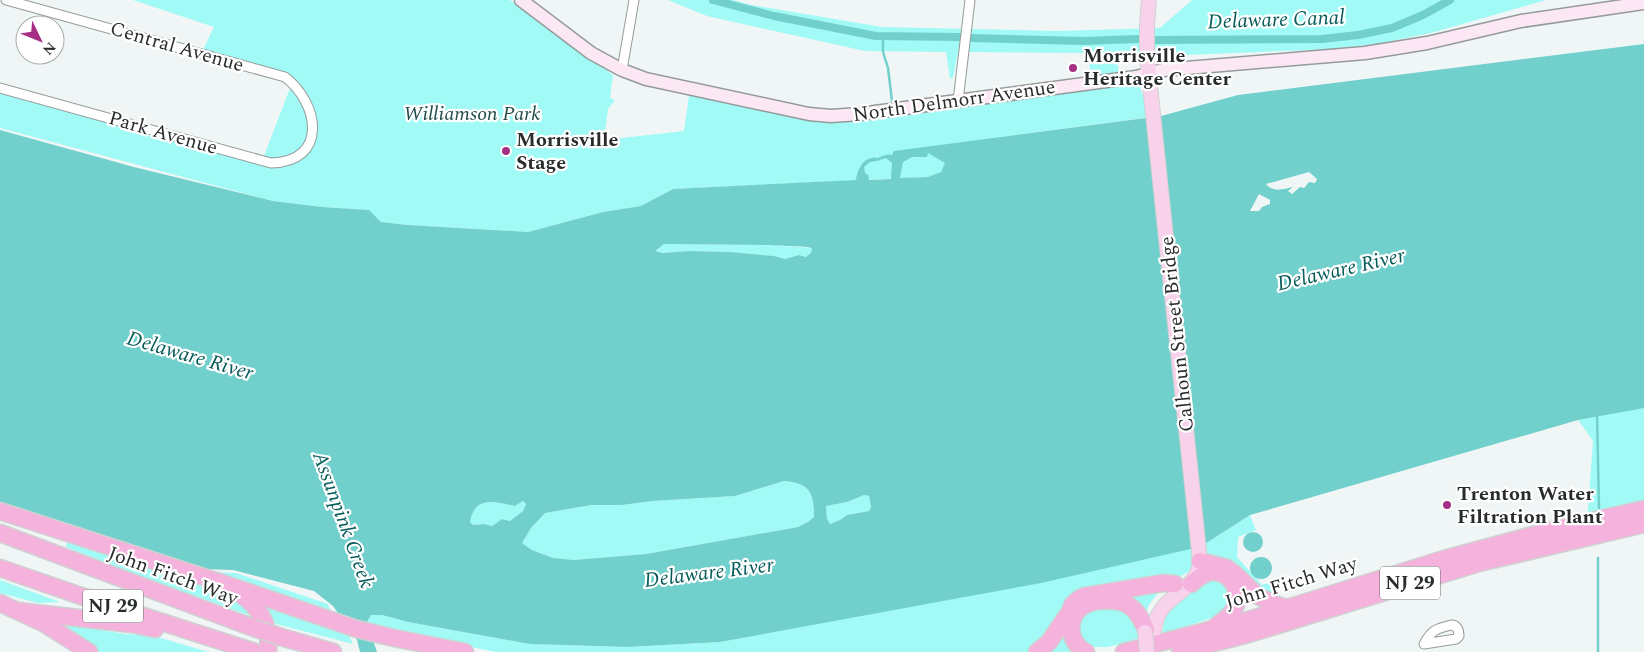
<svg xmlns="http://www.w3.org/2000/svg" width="1644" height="652" viewBox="0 0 1644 652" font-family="Spectral,serif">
<rect width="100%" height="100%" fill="#f0f6f6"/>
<g fill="#a1faf6">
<polygon points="133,0 510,0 613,75 610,98 615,100 608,109 604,140 684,131 690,89 805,113 888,111 1136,77 1151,117 1002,137 982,152 956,167 928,177 673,189 641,206 603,212 528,232 408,225 381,222 368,210 322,207 273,201 0,128 0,89 262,161 292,83 201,54 214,27"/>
<polygon points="668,0 733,0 751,5 882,27 1057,31 1160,28 1192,0 1546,0 1431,33 1377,44 1332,49 1186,55 1116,52 1119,74 1092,78 1087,53 958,52 953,78 950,79 946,52 865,51 707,16"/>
<path d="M664,244L770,245C784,247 798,246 812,248L811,253L806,257L799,255L785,259L774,256L730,252L689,251L662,253L654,251Z"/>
<polygon points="1644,407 1644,509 1587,522 1593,441 1576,417"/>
<path d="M784,481C810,483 814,493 814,517L808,522L798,527L646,554L574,560L553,558L532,550L522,543L531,528L545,513L591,505H622L652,501L735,496Z"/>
<polygon points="864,495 869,496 871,507 869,511 847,515 840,520 830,524 827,520 826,506 847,502"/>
<path d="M523,501L526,504L523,511L510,521L502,519L493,526L484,524L473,525L470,522C475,495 495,502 515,506Z"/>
<polygon points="1250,515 1256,530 1238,537 1237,557 1262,585 1275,580 1282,600 1211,561 1191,570 1173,581 1082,594 1032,652 496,652 378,628 367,622 371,615 382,615 408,622 530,644 628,647 720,642 845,618 1205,544"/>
<polygon points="68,540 243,599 260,619 163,585 66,547"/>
<polygon points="206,572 236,573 328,604 332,615"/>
<path d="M1215,579C1228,584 1231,589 1231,603L1217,618H1211L1162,635L1164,621L1169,610L1202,582Z"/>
<polygon points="0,580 60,602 38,603 0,593"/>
<path d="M1166,585C1157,595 1147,603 1145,617L1115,597Z"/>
<polygon points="264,602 346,629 353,644 276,624"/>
<path d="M1115,606C1136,614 1138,618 1139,640L1107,647H1086L1079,641L1077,621C1089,610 1099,607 1115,606Z"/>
<polygon points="1069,618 1076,652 1043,652"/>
<polygon points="52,622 125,634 154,636 209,652 99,652"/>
</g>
<g fill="#72d0cc" fill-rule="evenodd">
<path d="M1644,44V408L1578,420L1250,515L1205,544L1195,548L1041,583L720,642L628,647L530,644L408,622L382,615H371L367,622L377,652H360L357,640L333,606L314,591L233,570L202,569L0,503V130L134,167L273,201L322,207L369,210L381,222L408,225L528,232L603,212L641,206L673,189L856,180C857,172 862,159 872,158C880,156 872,160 880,157C885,155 887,154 892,155L894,151L1161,116L1238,95ZM928,153L945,163L941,172L928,177L900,178L903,162L912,157H927ZM886,158L892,163L891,179L869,180L868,175L865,173L864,167L870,162L877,161ZM1309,172L1317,179L1315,183L1309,182L1304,188L1300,187L1292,194L1288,191L1293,187C1284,189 1273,193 1266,184ZM1259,194L1270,200V204L1262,207L1259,211H1250ZM664,244L770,245C784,247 798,245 812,248L811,253L806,257L799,255L785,259L774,256L730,252L689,251L662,253L655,251ZM784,481C810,483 814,493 814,517L808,522L798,527L646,554L574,560L553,558L532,550L522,543L531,528L545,513L591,505H622L652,501L735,496ZM864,495L869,496L871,507L869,511L847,515L840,520L830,524L827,519L826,506L847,502ZM523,501L526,504L523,511L510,521L502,519L492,526L484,524L473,525L470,522C475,495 495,502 515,506Z"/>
<circle cx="1253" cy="542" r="10"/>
<circle cx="1261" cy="568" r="11"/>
</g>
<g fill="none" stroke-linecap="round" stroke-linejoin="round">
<g stroke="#72d0cc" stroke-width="2.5">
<polyline points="883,36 883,52 888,68 892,101"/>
<polyline points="1597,414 1599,508"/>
<polyline points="1598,558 1598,652"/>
</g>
<g stroke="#72d0cc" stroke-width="8">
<polyline points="713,0 774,16 876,36 959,37"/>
<polyline points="972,38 1084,41 1137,39"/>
<polyline points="1155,40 1322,39 1358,35 1392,28 1423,15 1450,0"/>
</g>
<g stroke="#959b9b" stroke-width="11">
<g id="street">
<polyline points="622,70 634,0"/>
<path d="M0,88L271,163C328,162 320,104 285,77L6,0"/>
<polyline points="958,101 970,0"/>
<path d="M1451,625C1457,625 1459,630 1459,636L1456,639L1424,644C1432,630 1435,629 1451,625Z"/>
</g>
</g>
<g stroke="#959b9b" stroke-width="15">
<polyline id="secondary" points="521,0 591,53 622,70 646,79 809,114 831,116 860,114 1136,77 1163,70 1365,53 1427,43 1521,21 1644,3"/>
</g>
<g stroke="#d0d1d1" stroke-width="16">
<path id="primary" d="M1149,0L1147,24V57L1200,561C1197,596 1156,593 1154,632"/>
</g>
<g stroke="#d0d1d1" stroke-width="19">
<g id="highway">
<polyline points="0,511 222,583 357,629 394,638 465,652"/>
<polyline points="0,533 254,628"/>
<polyline points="1200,561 1227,568 1235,574 1258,596 1274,604 1287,608"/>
<polyline points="0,568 81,596 255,652"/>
<path d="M1191,584C1197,579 1203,573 1211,572C1232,570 1244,595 1233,611C1228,618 1221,622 1215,627"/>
<path d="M239,593C260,607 271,626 268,652"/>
<polyline points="0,603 45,624 89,652"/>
<polyline points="18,611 131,624 155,629"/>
<polyline points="281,637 333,652"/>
<polyline points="1037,652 1049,642 1069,613 1073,604 1079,599 1085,596 1163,583 1175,584"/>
<path d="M1086,652C1067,643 1066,615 1085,605C1094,600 1106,600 1116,601C1121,602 1127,603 1131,607C1138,612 1142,621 1146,629"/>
<polyline points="1124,652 1252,619 1444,559 1548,531 1644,509"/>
<polyline points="1180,652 1252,633 1479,563 1644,524"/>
</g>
</g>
<use href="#street" stroke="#fff" stroke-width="9"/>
<use href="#secondary" stroke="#fce8f4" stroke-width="12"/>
<use href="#primary" stroke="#f8d1ea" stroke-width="14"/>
<use href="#highway" stroke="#f4b2dc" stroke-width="16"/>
<g stroke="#d0d1d1" stroke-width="16" stroke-linecap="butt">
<polyline id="primary-bridge" points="1145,632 1147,652"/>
</g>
<g stroke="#d0d1d1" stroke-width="19" stroke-linecap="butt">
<polyline id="highway-bridge" points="254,628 281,637"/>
</g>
<use href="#primary-bridge" stroke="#f8d1ea" stroke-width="14"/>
<use href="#highway-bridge" stroke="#f4b2dc" stroke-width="16"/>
</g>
<g fill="#a62f86" stroke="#fff" stroke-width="2">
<circle cx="1073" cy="68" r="5"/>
<circle cx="506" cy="151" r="5"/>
<circle cx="1447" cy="505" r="5"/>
</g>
<g text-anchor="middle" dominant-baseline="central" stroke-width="4.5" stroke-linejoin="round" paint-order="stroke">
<g fill="#fff" stroke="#696b6b" stroke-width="1">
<rect x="1380" y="566.5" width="60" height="33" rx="4"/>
<rect x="83" y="589.5" width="60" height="33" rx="4"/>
</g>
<g font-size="19" font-weight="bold" fill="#292c2c">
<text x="1410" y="583">NJ 29</text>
<text x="113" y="606">NJ 29</text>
</g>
<g font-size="20" fill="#292c2c" stroke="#fff">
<text transform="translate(177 47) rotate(16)">Central Avenue</text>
<text transform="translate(954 101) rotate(-8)">North Delmorr Avenue</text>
<text transform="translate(163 133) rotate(16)">Park Avenue</text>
<text transform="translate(1177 334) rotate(-96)">Calhoun Street Bridge</text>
<text transform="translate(173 576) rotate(20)">John Fitch Way</text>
<text transform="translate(1291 583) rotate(-17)">John Fitch Way</text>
</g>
<g font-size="20" font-weight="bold" fill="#292c2c" stroke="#fff" text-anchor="start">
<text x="1083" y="56">Morrisville<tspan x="1083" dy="23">Heritage Center</tspan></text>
<text x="516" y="140">Morrisville<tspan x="516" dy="23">Stage</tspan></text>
<text x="1457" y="494">Trenton Water<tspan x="1457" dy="23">Filtration Plant</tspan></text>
</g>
<g font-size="20" font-style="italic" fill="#214c4b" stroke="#fff">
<text x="472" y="114">Williamson Park</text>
</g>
<g font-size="21" font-style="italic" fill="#075c5a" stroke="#fff">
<text transform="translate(1276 20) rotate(-2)">Delaware Canal</text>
<text transform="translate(1341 270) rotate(-13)">Delaware River</text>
<text transform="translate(190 356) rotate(16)">Delaware River</text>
<text transform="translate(343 520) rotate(70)">Assunpink Creek</text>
<text transform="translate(709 573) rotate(-7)">Delaware River</text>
</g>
</g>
<g transform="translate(40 40) rotate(133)"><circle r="24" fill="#ffffff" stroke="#a9abab"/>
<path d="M0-4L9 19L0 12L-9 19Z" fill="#a62f86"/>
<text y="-8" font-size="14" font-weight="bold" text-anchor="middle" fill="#292c2c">N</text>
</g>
</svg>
